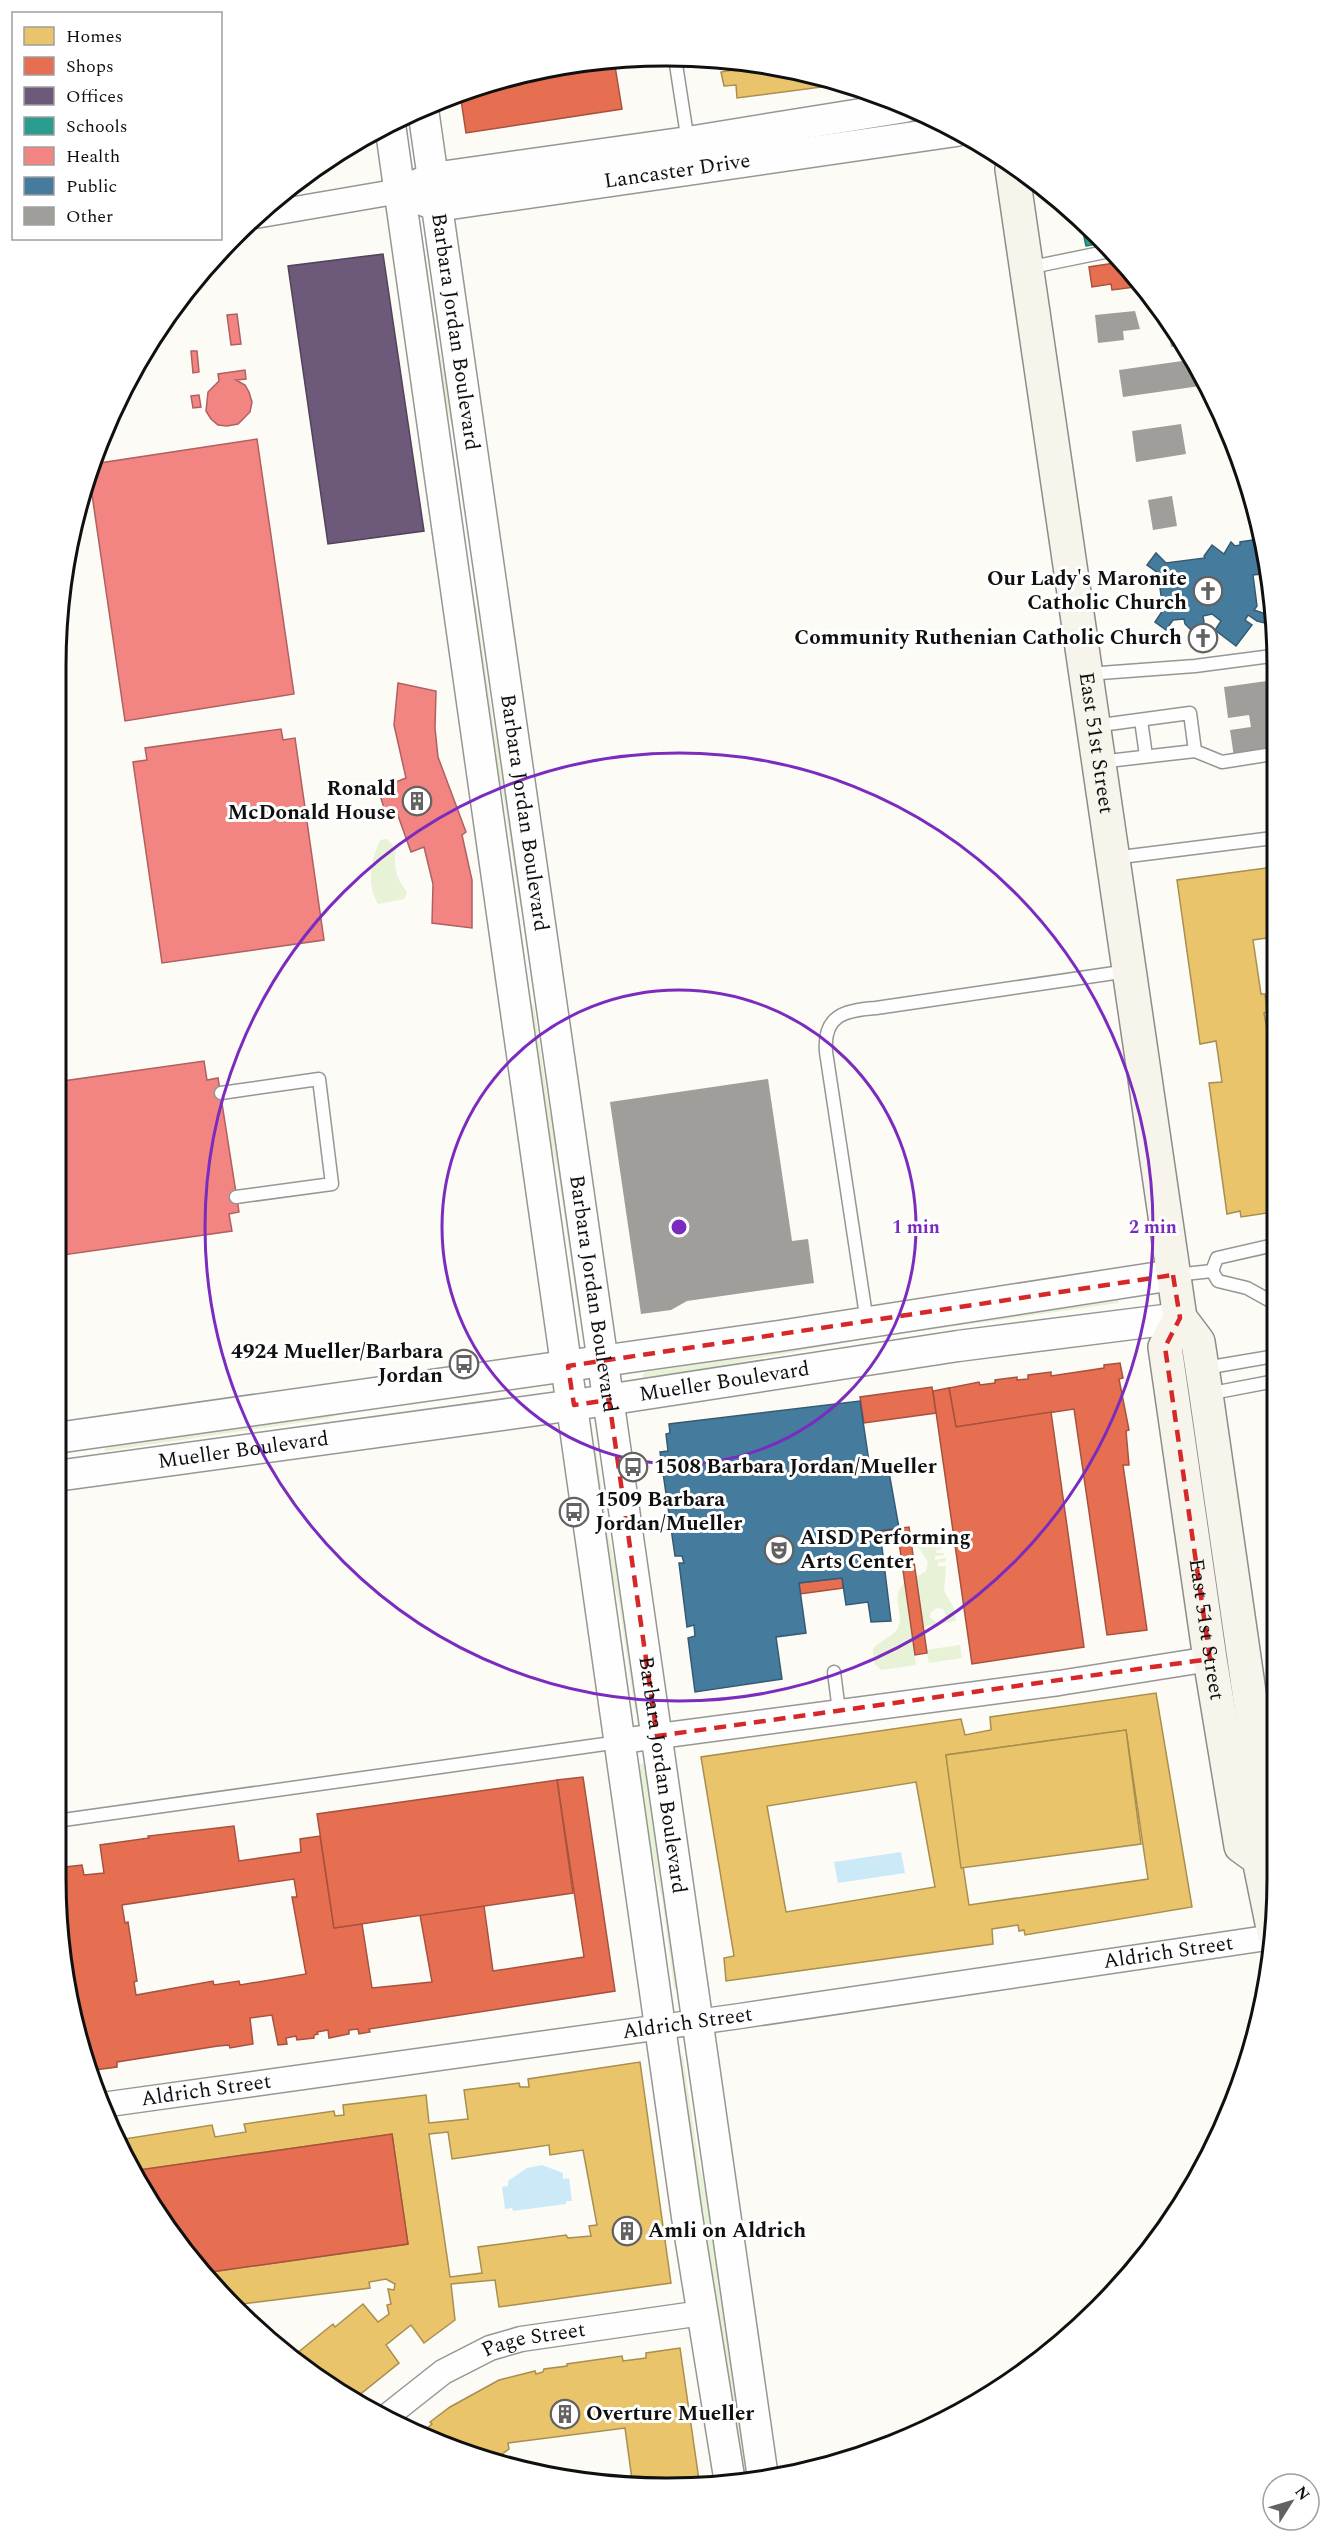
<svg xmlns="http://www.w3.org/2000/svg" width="1333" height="2544" viewBox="0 0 1333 2544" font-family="Spectral,serif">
<rect width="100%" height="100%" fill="#fcfbf6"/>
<g fill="#e7f2d6">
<polygon points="420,248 425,250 439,349 456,416 467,514 464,511 453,431 440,382"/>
<polygon points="472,602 476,605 495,734 511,800 524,910 520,906 504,800 493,756"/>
<path d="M387,839L396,849C393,865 396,879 407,892L404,899L378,904C366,883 371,861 380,840Z"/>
<polygon points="529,1003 534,1006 549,1108 554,1128 583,1320 579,1316 558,1172 547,1129"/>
<polygon points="1120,1297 1118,1303 871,1338 646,1379 642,1376 645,1372 789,1351 851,1335"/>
<polygon points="369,1406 325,1419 106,1451 104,1449 148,1435"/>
<polygon points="595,1444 609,1538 625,1604 639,1714 635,1710 619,1604 603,1539 589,1445"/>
<polygon points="920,1540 920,1543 928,1542 929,1546 934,1545 935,1548 941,1547 942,1549 936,1550 937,1553 944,1553 944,1555 935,1556 935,1560 946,1558 946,1561 938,1563 938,1566 946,1566 944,1591 954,1608 956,1621 940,1624 946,1616 943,1609 937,1608 931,1612 930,1617 938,1624 923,1627 916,1577 926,1571 928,1562 919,1548 912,1547 911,1541"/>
<path d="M905,1583L916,1665L881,1670L874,1663L873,1649C879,1641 894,1636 898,1628C905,1612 889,1596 905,1583Z"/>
<polygon points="960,1645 962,1658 929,1663 926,1650"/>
<polygon points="646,1763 678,1991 674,1988 662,1898 642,1814 638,1765"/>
<polygon points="678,2054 683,2057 699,2163 712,2217 752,2480 745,2481 734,2415 723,2374"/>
</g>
<g fill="#cce9f7">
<polygon points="901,1852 905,1873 838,1883 834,1862"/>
<polygon points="542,2165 563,2173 563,2179 569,2178 572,2201 566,2201 566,2204 513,2211 512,2208 505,2209 502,2187 508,2186 508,2181 527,2168"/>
</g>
<g fill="#e9c46a" stroke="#a88e4f" stroke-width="1.5" fill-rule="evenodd">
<polygon points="732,61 825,76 845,84 737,98 736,85 724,86 721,72 733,70"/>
<polygon points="1273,867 1273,937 1253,940 1261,994 1265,994 1267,1012 1264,1013 1274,1067 1274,1212 1241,1217 1240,1211 1227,1214 1209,1083 1222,1082 1216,1041 1200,1044 1177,880"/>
<path d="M1156,1693L1192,1907L1025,1935L1024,1930L1019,1931L1018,1925L992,1929L993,1944L726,1981L724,1958L734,1956L701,1757L961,1719L965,1735L991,1730L990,1717ZM1126,1730L1148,1879L969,1905L946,1755ZM916,1782L935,1887L786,1912L767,1806Z"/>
<polygon points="1126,1730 1141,1844 961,1868 946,1755"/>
<path d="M640,2062L671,2283L499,2307L495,2280L451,2284L455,2320L424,2343L411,2325L386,2345L399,2363L353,2400L327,2386L291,2358L333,2324L335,2327L363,2304L378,2322L389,2314L387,2305L391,2304L388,2289L394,2290L395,2284L386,2279L369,2282L370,2288L234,2305L204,2273L408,2244L392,2134L132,2171L118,2140L212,2125L215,2137L246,2132L244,2124L334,2111L335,2116L344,2115L343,2105L426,2095L429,2123L468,2119L464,2090L519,2083L520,2087H529L528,2079ZM448,2132L452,2159L549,2145L550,2155L583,2150L597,2225L589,2226L591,2236L568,2238L566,2235L478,2247L482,2273L450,2277L429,2134Z"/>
<polygon points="680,2348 700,2487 633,2487 625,2428 508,2443 509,2449 493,2461 495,2463 432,2442 419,2435 432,2424 430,2422 450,2407 499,2380 535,2371 536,2374 543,2372 544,2369 567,2366 567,2364 622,2356 623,2361 646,2358 646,2353"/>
</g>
<g fill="#e76f51" stroke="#a6523e" stroke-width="1.5" fill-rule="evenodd">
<polygon points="614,60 622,109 466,133 460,93 470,88 587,61"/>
<polygon points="1121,262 1143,286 1112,290 1111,284 1092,287 1089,267"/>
<polygon points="1120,1363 1123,1378 1119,1379 1129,1430 1126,1431 1129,1465 1123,1465 1147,1630 1107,1635 1074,1409 956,1427 949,1388 979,1382 980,1385 995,1383 995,1380 1017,1377 1017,1380 1028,1379 1028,1375 1051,1372 1051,1376 1104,1368 1104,1365"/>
<polygon points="932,1387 936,1413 864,1423 860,1397"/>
<polygon points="949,1388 956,1427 1051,1412 1084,1647 972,1664 933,1391"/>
<polygon points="909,1527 927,1653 915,1655 899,1542 882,1545 880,1531"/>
<polygon points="842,1578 843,1588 800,1594 799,1583"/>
<path d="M583,1777L615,1991L369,2029L370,2032L359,2034L358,2029L349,2030V2034L329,2038L328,2030L317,2032L318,2034L314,2035V2038L297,2040L296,2036L286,2038L287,2044L278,2045L272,2015L250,2018L253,2044L230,2048L229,2045L218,2046L117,2062V2067L87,2071L79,2039V2030H76L75,2027L61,1933L56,1868L82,1865L84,1875L104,1873L100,1845L149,1838L148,1836L234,1826L239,1861L301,1852L300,1839L320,1836L334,1928L362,1924L372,1988L432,1982L420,1915L484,1906L493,1971L584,1957L557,1780ZM294,1879L297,1897H292L306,1974L240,1985L239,1981L214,1985L213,1981L136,1995L134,1982L137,1981L128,1922L125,1923L122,1905Z"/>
<polygon points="557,1780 573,1893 334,1928 317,1814"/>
<polygon points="392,2134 408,2244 204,2273 182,2250 137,2183 132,2171"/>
</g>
<polygon fill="#6d597a" stroke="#51435a" stroke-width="1.5" points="383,254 424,531 328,544 288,266"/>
<polygon fill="#2a9d8f" stroke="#227369" stroke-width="1.5" points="1080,218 1103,243 1086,246"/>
<g fill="#f28482" stroke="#ae6160" stroke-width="1.5">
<polygon points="237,314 241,344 231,345 227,315"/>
<polygon points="191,351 197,351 199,372 193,373"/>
<polygon points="245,370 246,379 236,380 245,385 249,392 252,402 250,412 238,424 227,426 218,425 211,419 206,411 208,392 219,381 218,374"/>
<polygon points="199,395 201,407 193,408 191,396"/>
<polygon points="257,439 294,694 125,721 89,474 93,464"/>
<polygon points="398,683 436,691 435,728 438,757 466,832 462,835 472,880 472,928 432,923 433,884 424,847 411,852 396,810 386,814 378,789 406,778 394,725"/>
<polygon points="281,729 283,740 295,738 324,940 162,963 133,762 147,760 145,748"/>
<polygon points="204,1061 207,1080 218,1078 239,1212 229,1214 232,1231 56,1256 56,1082"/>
</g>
<g fill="#457b9d" stroke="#355b73" stroke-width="1.5">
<polygon points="1259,539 1269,573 1253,575 1257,606 1254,610 1272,616 1272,641 1269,624 1257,621 1248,615 1245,620 1252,625 1236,646 1215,630 1221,621 1212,614 1203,616 1204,622 1199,628 1191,630 1185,624 1184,619 1173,620 1166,630 1155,622 1163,610 1158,573 1147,565 1156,553 1166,563 1205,558 1204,556 1212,545 1224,554 1231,542 1235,546 1240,545 1240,542"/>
<polygon points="860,1401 871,1475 889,1472 899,1528 880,1531 891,1621 871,1622 868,1602 846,1605 842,1578 799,1583 806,1633 776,1637 782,1679 695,1692 688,1638 695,1636 694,1625 687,1627 679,1563 684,1563 682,1556 675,1556 660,1452 668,1451 666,1434 670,1433 669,1424"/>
</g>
<g fill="#a09e9b">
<polygon points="1135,311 1140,329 1123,331 1124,340 1098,343 1095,315"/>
<polygon points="1169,334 1174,334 1181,346 1171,347"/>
<polygon points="1189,360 1199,377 1200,386 1123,397 1119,370"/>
<polygon points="1181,424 1186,454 1136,462 1132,431"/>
<polygon points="1172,496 1177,526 1153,530 1148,500"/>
<polygon points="1273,680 1273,712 1268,713 1269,724 1273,724 1273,751 1234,757 1230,730 1251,727 1249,715 1228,718 1224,687"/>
<polygon points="768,1079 792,1241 808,1239 814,1283 687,1301 671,1310 641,1314 610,1102"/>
</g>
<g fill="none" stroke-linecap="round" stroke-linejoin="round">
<g stroke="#969694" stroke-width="15">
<g id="service">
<polyline points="675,58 688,142"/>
<polyline points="1027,268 1110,251"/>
<polyline points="1087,674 1195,666 1272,656"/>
<polyline points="1141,720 1146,756"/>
<polyline points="1094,726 1190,713 1195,751 1099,762"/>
<polyline points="1195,751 1222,762 1273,754"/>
<polyline points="1113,858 1273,838"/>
<polyline points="221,1093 319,1079 332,1184 236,1197"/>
<polyline points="1212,1271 1218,1281 1247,1288 1274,1303"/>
<polyline points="1212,1271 1217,1258 1274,1245"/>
<polyline points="1175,1275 1212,1271"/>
<path d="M867,1322L826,1052C823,1015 845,1010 876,1008L1128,971"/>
<polyline points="1205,1368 1275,1356"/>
<polyline points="1207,1394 1275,1381"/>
<polyline points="834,1672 839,1711"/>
<polyline points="56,1821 619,1742"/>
</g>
</g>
<g stroke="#969694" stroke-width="27">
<g id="minor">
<polyline points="255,216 400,191"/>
<polyline points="621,1741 1059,1683 1210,1659"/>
<path id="s1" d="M102,2105L740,2016L1273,1937"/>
<path id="s2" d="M386,2417L443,2372L490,2348L521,2339L702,2313"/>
</g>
</g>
<g stroke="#969694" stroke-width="33">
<g id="tertiary">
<path id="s3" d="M423,109L763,2478"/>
<polyline points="390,124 687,2217 730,2483"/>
<polyline points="414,186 433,178 688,142 905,107"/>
<path id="s4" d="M420,199L437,206L956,131"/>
<polyline points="56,1438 779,1336 1173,1275"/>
<path id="s5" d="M56,1476L574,1405L958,1346L1180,1318"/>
</g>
</g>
<g stroke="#8d8c8a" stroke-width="36">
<g id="secondary">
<path id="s6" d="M1012,169L1180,1318L1198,1342L1206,1394L1270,1838L1259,1859"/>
<path id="s7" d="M1180,1318L1165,1347L1210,1659L1241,1846L1259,1859L1274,1933"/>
</g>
</g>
<use href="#service" stroke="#fffefe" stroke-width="12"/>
<use href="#minor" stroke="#fffefe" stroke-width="24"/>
<use href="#tertiary" stroke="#fffefe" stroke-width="30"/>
<use href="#secondary" stroke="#f6f4eb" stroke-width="33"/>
</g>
<path fill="none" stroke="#d62828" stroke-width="4.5" stroke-dasharray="12 8" stroke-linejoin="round" d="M1173,1275L1180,1318L1165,1347L1210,1659L657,1736L609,1400L574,1405L568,1366Z"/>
<g fill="none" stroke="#7b2cbf" stroke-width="3">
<circle cx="679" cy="1227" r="237"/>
<circle cx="679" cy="1227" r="474"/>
</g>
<defs>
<g id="church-ring" transform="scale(1.5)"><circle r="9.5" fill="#fff" stroke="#636260" stroke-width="1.5"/><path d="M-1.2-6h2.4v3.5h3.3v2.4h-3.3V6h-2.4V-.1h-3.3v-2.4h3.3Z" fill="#636260"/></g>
<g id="building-ring" transform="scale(1.5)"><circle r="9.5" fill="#fff" stroke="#636260" stroke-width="1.5"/><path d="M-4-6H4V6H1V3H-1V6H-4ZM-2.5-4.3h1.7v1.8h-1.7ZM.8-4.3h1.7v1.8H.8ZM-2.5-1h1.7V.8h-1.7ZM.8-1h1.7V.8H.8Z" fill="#636260"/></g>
<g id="bus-ring" transform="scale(1.5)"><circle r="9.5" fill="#fff" stroke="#636260" stroke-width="1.5"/><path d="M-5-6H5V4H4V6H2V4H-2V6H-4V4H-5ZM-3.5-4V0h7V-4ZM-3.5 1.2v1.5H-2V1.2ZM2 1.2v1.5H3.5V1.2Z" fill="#636260"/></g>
<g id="theatre-ring" transform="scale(1.5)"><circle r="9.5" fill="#fff" stroke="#636260" stroke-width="1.5"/><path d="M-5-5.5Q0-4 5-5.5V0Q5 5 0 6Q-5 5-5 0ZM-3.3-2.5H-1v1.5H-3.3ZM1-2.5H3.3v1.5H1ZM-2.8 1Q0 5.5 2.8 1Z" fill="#636260"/></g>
</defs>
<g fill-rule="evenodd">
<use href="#church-ring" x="1208" y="591"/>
<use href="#church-ring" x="1203" y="638"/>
<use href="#building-ring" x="417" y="801"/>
<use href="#bus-ring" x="464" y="1364"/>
<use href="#bus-ring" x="633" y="1467"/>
<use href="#bus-ring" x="574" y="1512"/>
<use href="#theatre-ring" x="779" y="1550"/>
<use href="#building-ring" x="627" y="2231"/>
<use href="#building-ring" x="565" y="2414"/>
</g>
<g text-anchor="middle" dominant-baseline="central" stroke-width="6" stroke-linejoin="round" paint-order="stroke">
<g font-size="21" fill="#101010" stroke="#fff">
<text stroke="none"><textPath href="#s4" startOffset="261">Lancaster Drive</textPath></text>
<text stroke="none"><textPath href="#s3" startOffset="225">Barbara Jordan Boulevard</textPath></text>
<text stroke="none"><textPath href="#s6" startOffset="580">East 51st Street</textPath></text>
<text stroke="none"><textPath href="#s3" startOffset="711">Barbara Jordan Boulevard</textPath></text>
<text stroke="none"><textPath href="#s3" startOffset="1197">Barbara Jordan Boulevard</textPath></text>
<text stroke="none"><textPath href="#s5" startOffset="675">Mueller Boulevard</textPath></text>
<text stroke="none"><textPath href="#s5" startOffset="189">Mueller Boulevard</textPath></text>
<text stroke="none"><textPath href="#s7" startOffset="318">East 51st Street</textPath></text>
<text stroke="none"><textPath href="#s3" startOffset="1683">Barbara Jordan Boulevard</textPath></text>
<text stroke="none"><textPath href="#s1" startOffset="1077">Aldrich Street</textPath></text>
<text stroke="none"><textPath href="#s1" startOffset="591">Aldrich Street</textPath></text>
<text stroke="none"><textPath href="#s1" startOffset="105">Aldrich Street</textPath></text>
<text stroke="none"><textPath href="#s2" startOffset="170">Page Street</textPath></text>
</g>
<g font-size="21" font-weight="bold" fill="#101010" stroke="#fff" text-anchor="start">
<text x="1187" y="579" text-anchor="end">Our Lady's Maronite<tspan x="1187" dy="24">Catholic Church</tspan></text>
<text x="1182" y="638" text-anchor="end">Community Ruthenian Catholic Church</text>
<text x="396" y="789" text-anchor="end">Ronald<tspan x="396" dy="24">McDonald House</tspan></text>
<text x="443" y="1352" text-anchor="end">4924 Mueller/Barbara<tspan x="443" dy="24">Jordan</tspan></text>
<text x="654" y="1467">1508 Barbara Jordan/Mueller</text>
<text x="595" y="1500">1509 Barbara<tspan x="595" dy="24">Jordan/Mueller</tspan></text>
<text x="800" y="1538">AISD Performing<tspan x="800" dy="24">Arts Center</tspan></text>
<text x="648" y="2231">Amli on Aldrich</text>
<text x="586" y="2414">Overture Mueller</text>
</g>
</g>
<path d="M0 0H1333V2544H0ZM666 66H667A600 600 0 0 1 1267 666V1878A600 600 0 0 1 667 2478H666A600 600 0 0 1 66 1878V666A600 600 0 0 1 666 66Z" fill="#fff" fill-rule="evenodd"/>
<path fill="none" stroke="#101010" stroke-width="3" d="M666 66H667A600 600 0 0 1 1267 666V1878A600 600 0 0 1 667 2478H666A600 600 0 0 1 66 1878V666A600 600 0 0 1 666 66Z"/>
<circle cx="679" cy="1227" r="9" fill="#7b2cbf" stroke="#fff" stroke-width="3"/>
<g font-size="18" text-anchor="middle" font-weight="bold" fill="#7b2cbf" stroke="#fff" stroke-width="6" stroke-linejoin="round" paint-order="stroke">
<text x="916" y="1233">1 min</text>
<text x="1153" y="1233">2 min</text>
</g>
<rect x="12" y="12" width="210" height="228" fill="#ffffff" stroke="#9f9f9f" stroke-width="1.5"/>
<rect x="24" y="27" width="30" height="18" fill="#e9c46a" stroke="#9f9f9f" stroke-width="1.5"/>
<text x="66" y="42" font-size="18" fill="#101010">Homes</text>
<rect x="24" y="57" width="30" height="18" fill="#e76f51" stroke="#9f9f9f" stroke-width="1.5"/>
<text x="66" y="72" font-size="18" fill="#101010">Shops</text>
<rect x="24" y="87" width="30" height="18" fill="#6d597a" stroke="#9f9f9f" stroke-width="1.5"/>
<text x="66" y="102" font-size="18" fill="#101010">Offices</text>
<rect x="24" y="117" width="30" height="18" fill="#2a9d8f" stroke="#9f9f9f" stroke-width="1.5"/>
<text x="66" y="132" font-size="18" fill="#101010">Schools</text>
<rect x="24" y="147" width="30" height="18" fill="#f28482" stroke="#9f9f9f" stroke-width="1.5"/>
<text x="66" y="162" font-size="18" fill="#101010">Health</text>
<rect x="24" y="177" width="30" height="18" fill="#457b9d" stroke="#9f9f9f" stroke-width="1.5"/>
<text x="66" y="192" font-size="18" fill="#101010">Public</text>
<rect x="24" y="207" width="30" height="18" fill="#a09e9b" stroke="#9f9f9f" stroke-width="1.5"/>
<text x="66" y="222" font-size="18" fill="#101010">Other</text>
<g transform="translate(1291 2502) rotate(53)"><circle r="28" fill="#ffffff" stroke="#9f9f9f" stroke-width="1.5"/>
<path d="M0-4.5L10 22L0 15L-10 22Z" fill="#636260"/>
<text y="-9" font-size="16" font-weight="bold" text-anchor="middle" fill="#101010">N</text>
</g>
</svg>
